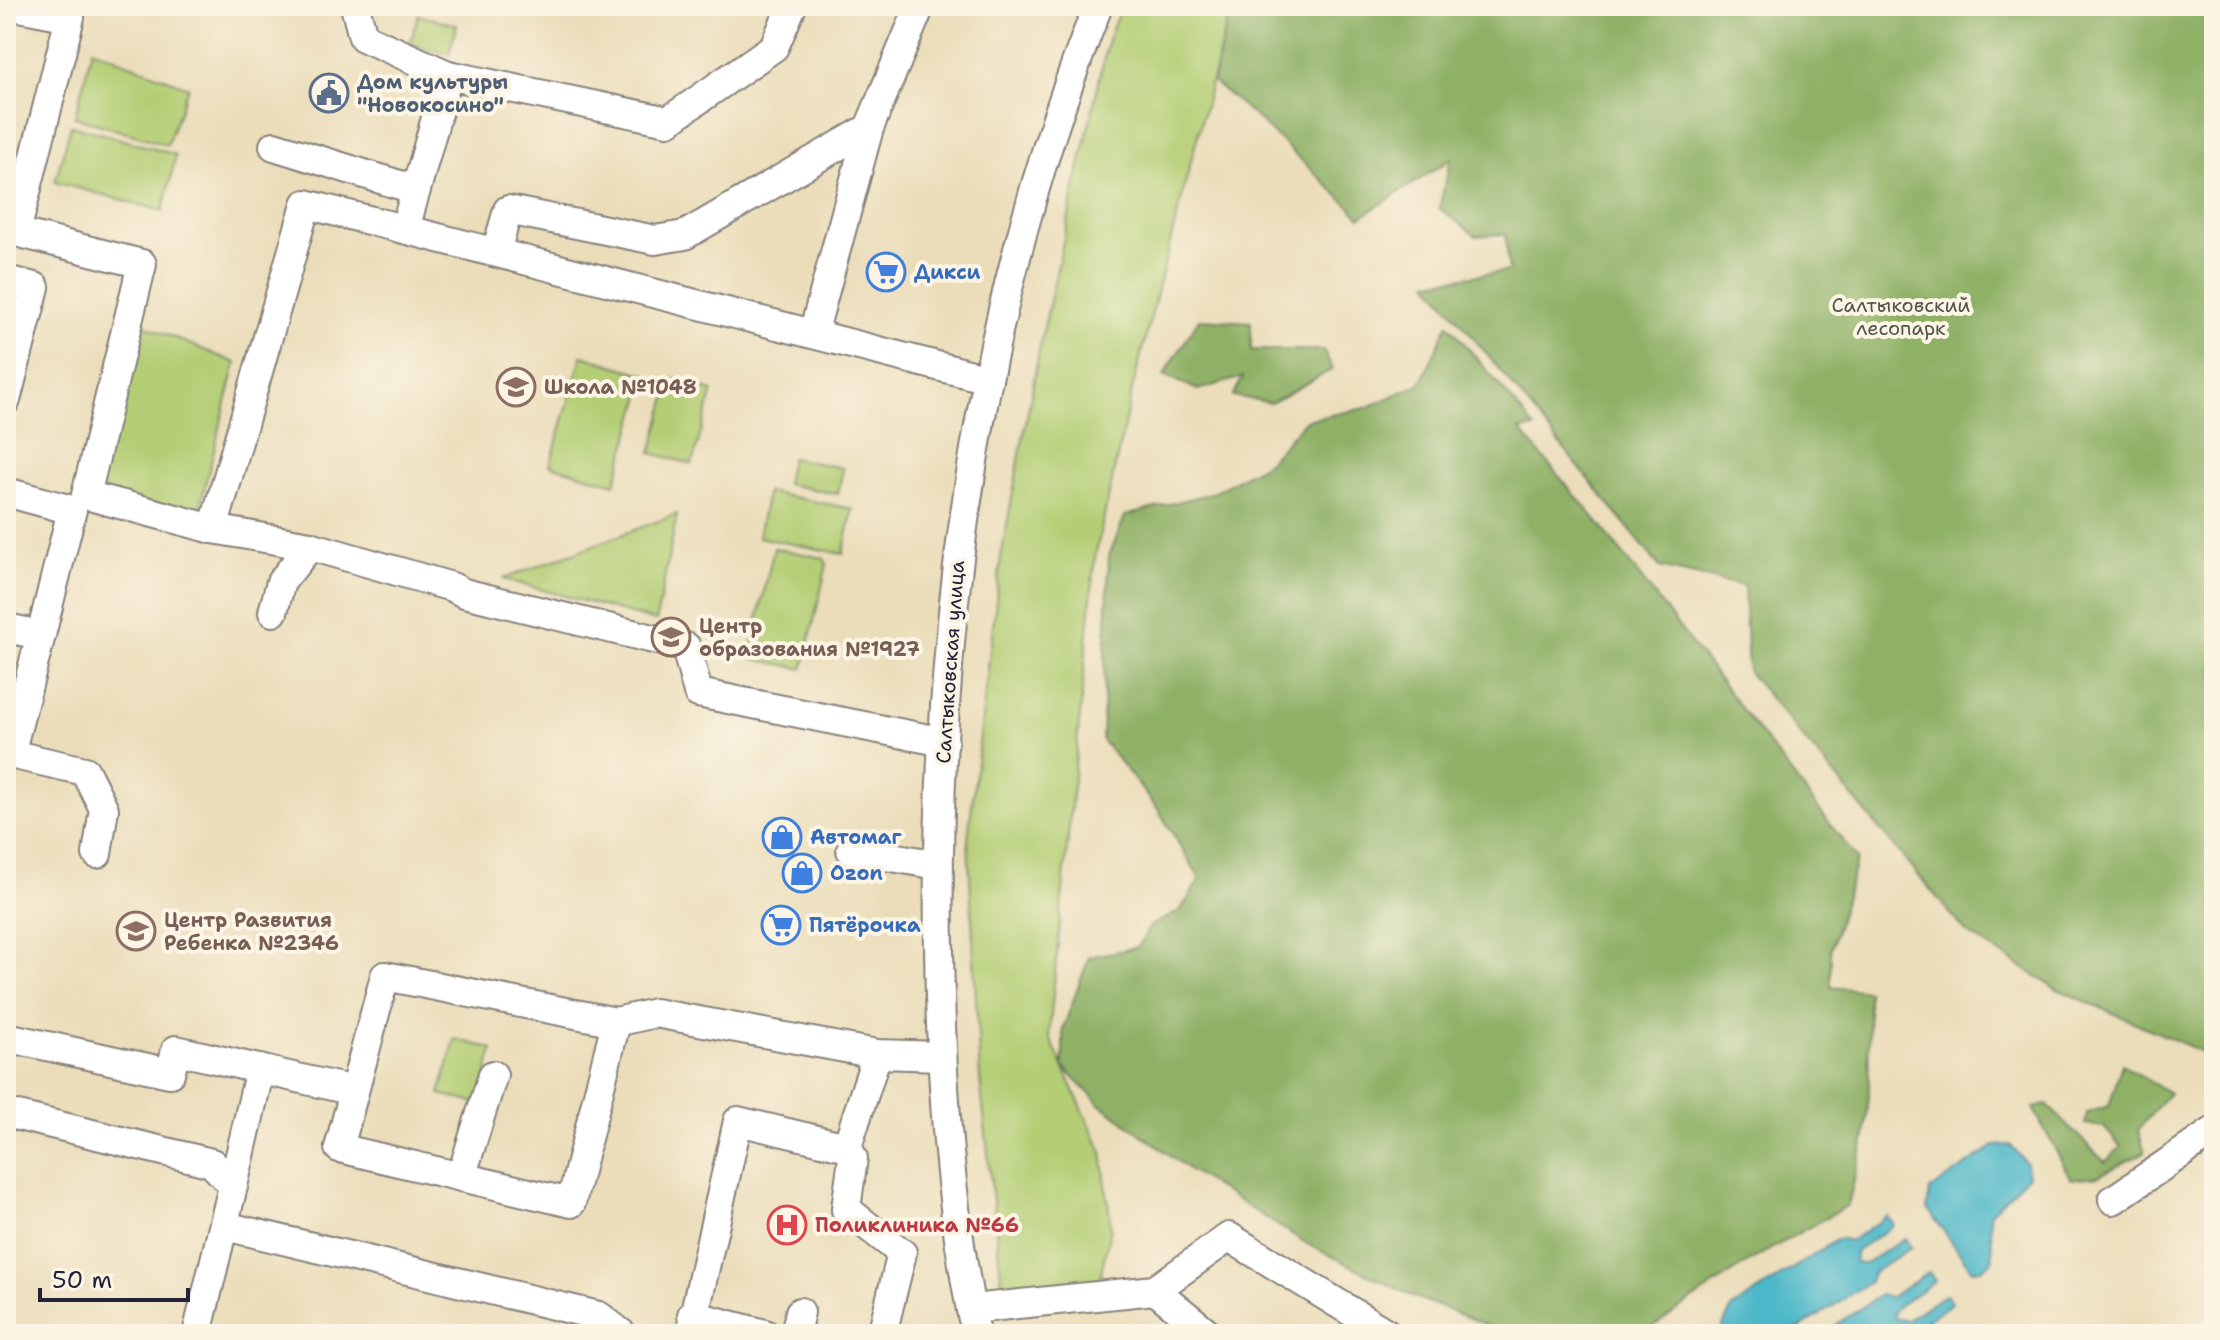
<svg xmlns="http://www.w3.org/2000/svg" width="2220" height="1340" viewBox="0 0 2220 1340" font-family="'Shantell Sans',sans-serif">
<rect width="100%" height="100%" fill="#fcf5e5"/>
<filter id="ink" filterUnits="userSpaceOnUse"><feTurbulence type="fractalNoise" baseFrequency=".0125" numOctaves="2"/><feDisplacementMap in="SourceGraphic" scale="16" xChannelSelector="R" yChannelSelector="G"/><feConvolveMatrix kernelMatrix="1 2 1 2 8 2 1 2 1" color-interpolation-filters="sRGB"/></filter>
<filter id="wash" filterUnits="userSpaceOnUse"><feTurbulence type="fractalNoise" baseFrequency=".006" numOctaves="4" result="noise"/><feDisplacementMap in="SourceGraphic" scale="32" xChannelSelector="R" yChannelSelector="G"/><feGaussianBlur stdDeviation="1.8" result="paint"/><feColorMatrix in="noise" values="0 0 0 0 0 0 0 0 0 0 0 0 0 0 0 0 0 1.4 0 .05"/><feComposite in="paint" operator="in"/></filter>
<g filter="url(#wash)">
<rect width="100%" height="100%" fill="#ebddba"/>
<g fill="#b4ce74" stroke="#6b7858" stroke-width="2">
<polygon points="1121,6 1231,6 1132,390 1095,557 1049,1036 1102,1152 1111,1228 1098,1286 1003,1295 980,1078 968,839 1001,557 1041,341 1108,40"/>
<polygon points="418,15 457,25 449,54 410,44"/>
<polygon points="92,49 188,87 167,145 75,117"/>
<polygon points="71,125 176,155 163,211 55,182"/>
<polygon points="129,319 236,363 199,510 87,495"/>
<polygon points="582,356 647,375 615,484 550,465"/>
<polygon points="672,379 713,391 692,464 651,453"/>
<polygon points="791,458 843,468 838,494 786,484"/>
<polygon points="767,492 853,509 843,554 758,537"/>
<polygon points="677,514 656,621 503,579"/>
<polygon points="774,548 823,558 827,564 803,669 754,659 750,653"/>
<polygon points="455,1039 493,1049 479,1104 440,1094"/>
</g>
<g fill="#8fb166" stroke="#586a50" stroke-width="2">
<polygon points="1231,6 2214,6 2214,1057 2055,988 1966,932 1748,672 1744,586 1660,567 1428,282 1509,271 1505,234 1476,236 1439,208 1451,159 1361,217 1257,118 1213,82"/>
<polygon points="1199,319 1251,322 1251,350 1323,350 1333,369 1271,403 1233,396 1243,377 1198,390 1164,375"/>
<polygon points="1448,324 1535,428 1520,430 1601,526 1857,859 1831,948 1831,987 1868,991 1869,1095 1865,1137 1848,1205 1748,1262 1642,1334 1530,1334 1492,1327 1412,1296 1309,1245 1191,1171 1100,1104 1063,1067 1063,1029 1089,957 1138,947 1150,926 1180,911 1200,879 1158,809 1102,740 1109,556 1125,516 1215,492 1268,462 1306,420 1366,408 1420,384"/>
<polygon points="2122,1064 2169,1093 2138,1130 2145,1152 2098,1176 2071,1179 2033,1108 2047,1105 2105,1162 2121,1147 2104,1127 2085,1124 2087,1113 2109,1106"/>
</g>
<g fill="#4cb7c8" stroke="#376c82" stroke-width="2">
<polygon points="2011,1145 2026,1163 2028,1176 1990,1213 1993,1260 1981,1269 1972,1270 1927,1208 1930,1190 1994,1146"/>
<polygon points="1888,1216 1894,1225 1856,1251 1854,1263 1865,1264 1905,1238 1911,1248 1872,1273 1869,1282 1791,1334 1719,1334 1731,1309 1839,1238 1850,1241"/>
<polygon points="1929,1272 1935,1281 1897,1307 1893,1315 1896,1319 1906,1320 1946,1294 1952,1303 1914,1329 1912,1334 1822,1334 1880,1295 1891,1297"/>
</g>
</g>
<g filter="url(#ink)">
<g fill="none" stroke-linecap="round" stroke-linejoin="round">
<g stroke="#86807a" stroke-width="32">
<g id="minor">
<polyline points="14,6 70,17 16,232 142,264 86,495 213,529 310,546 452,587 464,593 686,647 698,693 944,742"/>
<polyline points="355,6 363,37 448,75 668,121 774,47 792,6"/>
<polyline points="274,146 416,190"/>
<polyline points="405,229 448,75"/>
<polyline points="496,252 508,210 655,240 685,235 869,128 920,6"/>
<polyline points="6,280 35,287 6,400"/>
<polyline points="813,334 869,128"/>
<polyline points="6,492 72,510 41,635"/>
<polyline points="213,529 306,204 988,379"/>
<polyline points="273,612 281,582 310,546"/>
<polyline points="6,628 41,635 10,754 6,753"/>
<polyline points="10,754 85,771 104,809 97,854"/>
<polyline points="851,850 938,865"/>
<polyline points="616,1022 571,1203 339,1148 385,976 616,1022 655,1013 877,1054 942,1056"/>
<polyline points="6,1037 170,1073 176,1050 354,1091"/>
<polyline points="6,1113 212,1163 233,1186 197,1334"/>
<polyline points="847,1147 853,1158 846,1209 902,1253 882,1334"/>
<polyline points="461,1177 493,1075"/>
<polyline points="233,1186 260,1069"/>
<polyline points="2113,1200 2214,1131"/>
<polyline points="225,1226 599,1316 622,1334"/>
<polyline points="1155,1290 1229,1237 1388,1334"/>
<polyline points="971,1309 1155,1290 1209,1334"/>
<polyline points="692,1315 765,1334"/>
<polyline points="690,1334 738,1121 847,1147 877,1054"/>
<polyline points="795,1334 800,1312"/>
<path d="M976,1334C949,1209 941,1077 939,950C934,628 978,306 1098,6"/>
</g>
</g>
<use href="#minor" stroke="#fff" stroke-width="28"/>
</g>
</g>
<defs>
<g id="civic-ring" transform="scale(2)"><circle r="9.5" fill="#fcf5e5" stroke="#5c6f8a" stroke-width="1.5"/><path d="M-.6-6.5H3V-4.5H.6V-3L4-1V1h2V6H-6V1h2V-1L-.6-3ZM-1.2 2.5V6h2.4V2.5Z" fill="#5c6f8a"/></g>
<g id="supermarket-ring" transform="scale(2)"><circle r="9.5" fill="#fcf5e5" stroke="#3f7fe0" stroke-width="1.5"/><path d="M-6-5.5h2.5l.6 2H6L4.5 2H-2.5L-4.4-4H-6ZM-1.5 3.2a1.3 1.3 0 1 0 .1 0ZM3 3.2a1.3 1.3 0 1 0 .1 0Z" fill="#3f7fe0"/></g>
<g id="school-ring" transform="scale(2)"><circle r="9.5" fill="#fcf5e5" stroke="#8d6e63" stroke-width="1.5"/><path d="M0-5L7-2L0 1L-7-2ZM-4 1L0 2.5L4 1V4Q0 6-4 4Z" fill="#8d6e63"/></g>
<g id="shop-ring" transform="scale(2)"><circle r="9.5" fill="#fcf5e5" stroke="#3f7fe0" stroke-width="1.5"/><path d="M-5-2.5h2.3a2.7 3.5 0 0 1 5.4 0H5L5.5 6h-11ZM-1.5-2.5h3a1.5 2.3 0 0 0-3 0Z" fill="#3f7fe0"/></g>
<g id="hospital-ring" transform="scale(2)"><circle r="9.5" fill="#fcf5e5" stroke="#e0444e" stroke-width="1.5"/><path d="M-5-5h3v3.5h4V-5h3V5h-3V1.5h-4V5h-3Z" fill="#e0444e"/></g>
</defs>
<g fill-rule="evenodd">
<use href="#civic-ring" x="329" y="93"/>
<use href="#supermarket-ring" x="886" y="272"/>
<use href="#school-ring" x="516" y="387"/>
<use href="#school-ring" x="671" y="637"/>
<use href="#shop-ring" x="782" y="837"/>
<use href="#shop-ring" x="802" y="873"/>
<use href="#supermarket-ring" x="781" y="925"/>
<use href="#school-ring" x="136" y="931"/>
<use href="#hospital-ring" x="787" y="1225"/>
</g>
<g text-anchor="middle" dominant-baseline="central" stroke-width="8" stroke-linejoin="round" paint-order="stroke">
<g font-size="20" font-weight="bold" fill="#4e5e75" stroke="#fcf5e5" text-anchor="start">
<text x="357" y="82">Дом культуры<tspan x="357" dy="23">"Новокосино"</tspan></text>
</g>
<g font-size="20" font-weight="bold" fill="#366cbe" stroke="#fcf5e5" text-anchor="start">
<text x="914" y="272">Дикси</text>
<text x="810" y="837">Автомаг</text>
<text x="830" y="873">Ozon</text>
<text x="809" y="925">Пятёрочка</text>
</g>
<g font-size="20" fill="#4e564c" stroke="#fcf5e5">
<text x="1901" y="305">Салтыковский<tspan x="1901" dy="23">лесопарк</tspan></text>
</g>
<g font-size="20" font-weight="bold" fill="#785e54" stroke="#fcf5e5" text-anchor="start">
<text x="544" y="387">Школа №1048</text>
<text x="699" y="626">Центр<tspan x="699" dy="23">образования №1927</tspan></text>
<text x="164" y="920">Центр Развития<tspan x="164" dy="23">Ребенка №2346</tspan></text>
</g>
<g font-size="20" fill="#22223b" stroke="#fcf5e5">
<text transform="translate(950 662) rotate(-86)">Салтыковская улица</text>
</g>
<g font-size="20" font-weight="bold" fill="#be3a42" stroke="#fcf5e5" text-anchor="start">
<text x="815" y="1225">Поликлиника №66</text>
</g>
</g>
<rect width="2220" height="1340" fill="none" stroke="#fcf5e5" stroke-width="32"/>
<path d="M40 1288v12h148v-12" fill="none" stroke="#22223b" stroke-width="4"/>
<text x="52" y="1288" font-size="24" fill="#22223b" stroke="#fcf5e5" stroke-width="6" paint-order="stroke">50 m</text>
</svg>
